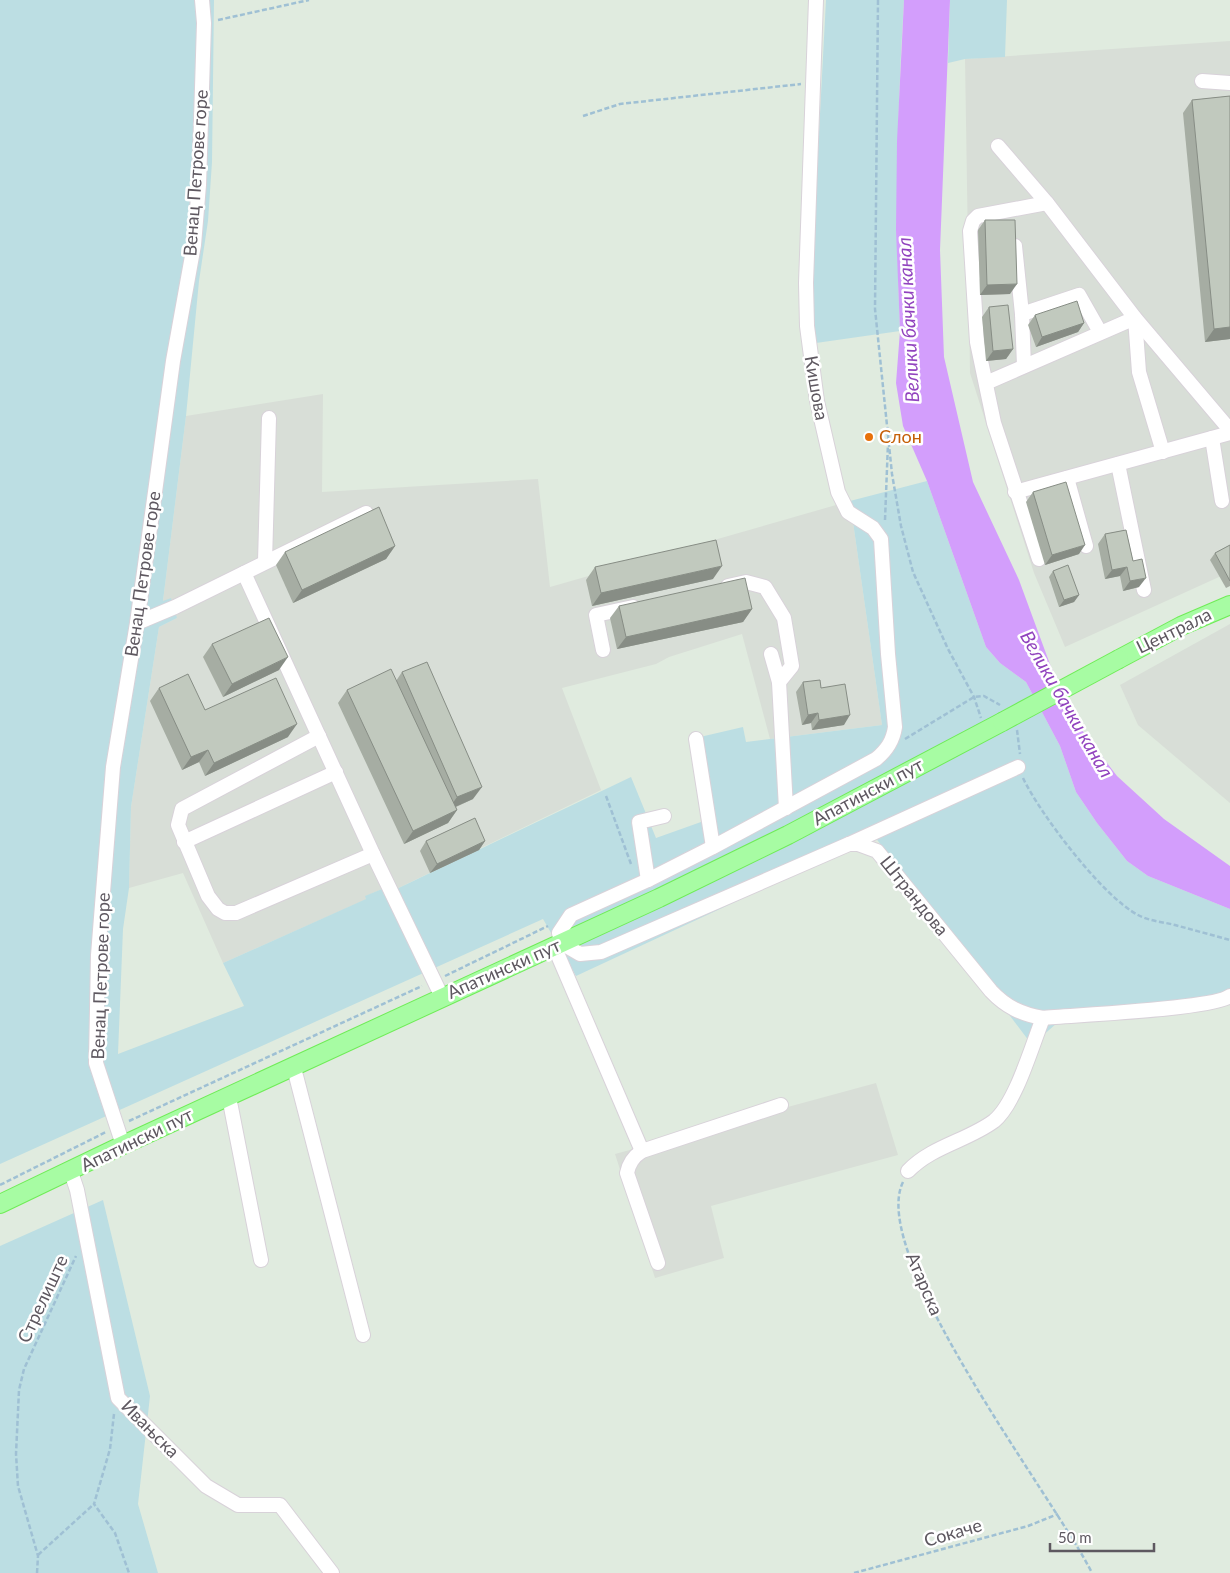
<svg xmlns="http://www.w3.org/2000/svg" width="1230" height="1573" font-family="Lato,sans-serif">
  <rect width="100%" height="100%" fill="#e0ebdf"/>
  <g fill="#d8ded7">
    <path d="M1230 41V572L1065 647 1034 573 970 373 965 59Z"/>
    <path d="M323 394 322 492 538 479 550 587 850 501 882 725 770 739 742 634 669 657 656 664 562 688 601 790 384 895 382 889 366 896 367 899 223 963 183 873 129 888 131 807 159 627 177 618 163 601 186 416Z"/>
    <path d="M1230 624V803L1138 725 1120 685Z"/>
    <path d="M876 1083 898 1155 711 1206 724 1258 655 1278 615 1154Z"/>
  </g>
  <g fill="#bcdee3">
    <path d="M0 0H214L212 162 208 221 199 281 186 416 163 601 171 598 177 618 159 627 131 807 129 888 123 929 118 1054 244 1006 223 963 366 899 365 896 382 889 384 895 631 777 656 838 715 817 700 737 743 727 746 742 882 725 850 501 927 481 986 647 1000 663 1026 682 1060 746 1076 792 1097 823 1127 861 1148 876 1230 909V1005L1181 1002 1057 1023 1032 1045 875 837 576 976 543 919 0 1164Z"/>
    <path d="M826 0H904C897 111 895 220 900 331L816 343 811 285Z"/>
    <path d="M950 0H1007L1005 57 965 59 948 63Z"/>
    <path d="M103 1200 150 1396 138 1504 158 1573H0V1246Z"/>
  </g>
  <path fill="#d39efc" d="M904 0H950L940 250 944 357 973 482 1019 580 1051 667 1081 729 1117 776 1164 819 1230 866V909L1148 876 1127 861 1097 823 1076 792 1060 746 1026 682 1000 663 986 647 927 481 903 426 896 383 900 331 896 230 897 141Z"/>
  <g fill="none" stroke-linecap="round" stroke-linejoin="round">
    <defs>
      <g id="minor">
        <path d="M816 0 806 283 807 326 817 401 838 492 848 512 873 528 881 539 888 654 895 727C893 741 887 750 876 759L713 847 648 880 571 915 559 933 561 943 580 954 601 952 849 844H858L877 851 991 991C1006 1007 1021 1014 1043 1018 1073 1015 1214 1009 1230 996"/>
        <path d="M1202 81 1230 83"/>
        <path d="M998 146 1047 203 1135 318 1230 430"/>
        <path d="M1015 246 1022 314 1024 366"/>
        <path d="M1022 314 1079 295 1100 332"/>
        <path d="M986 383 1135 318 1139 372 1163 452"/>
        <path d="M1212 438 1222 501"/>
        <path d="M1118 464 1144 590"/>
        <path d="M1067 478 1086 546"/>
        <path d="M1015 492 1230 433"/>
        <path d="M1039 559 994 423 977 342 970 231 973 221 978 216 1047 203"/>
        <path d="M265 562 269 418"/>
        <path d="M244 573 373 854 442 997"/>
        <path d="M728 586 746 582 765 587 784 618 792 666 779 682"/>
        <path d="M137 623 175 607 366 513"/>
        <path d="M603 650 596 615 633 607"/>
        <path d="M771 654 779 682 786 808"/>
        <path d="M319 736 182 809 178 825 208 896 218 909 225 913H236L373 854"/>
        <path d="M696 739 713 847"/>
        <path d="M184 842 336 772"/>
        <path d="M849 844 1018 767"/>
        <path d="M648 880 639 822 664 816"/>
        <path d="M554 946 642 1151"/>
        <path d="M294 1068 363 1335"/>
        <path d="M229 1097 261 1260"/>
        <path d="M123 1145 96 1063 98 955 113 767 137 623 173 361 194 245 199 185 204 23 202 0"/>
        <path d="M908 1171C932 1146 967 1141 994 1121 1016 1103 1032 1045 1043 1018"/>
        <path d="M71 1172 77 1190 118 1398 206 1486 238 1505H280L332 1573"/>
        <path d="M658 1263 627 1173C629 1163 633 1157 642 1151L781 1105"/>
      </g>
      <g id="major">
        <path d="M1119 659 1181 626 1230 605"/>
        <path d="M0 1204 123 1145 659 898 788 835 1002 722"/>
      </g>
    </defs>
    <use href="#minor" stroke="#d8d2d9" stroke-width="16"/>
    <use href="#major" stroke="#6fec57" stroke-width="20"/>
    <g stroke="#9fc0d4" stroke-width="2.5" stroke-dasharray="5 2.5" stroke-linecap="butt">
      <path d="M878 0 875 309 892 474 901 526 913 572 948 649 974 697 981 718"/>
      <path d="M218 20 309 0"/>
      <path d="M583 116 620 104 801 84"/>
      <path d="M885 520 888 443"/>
      <path d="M1017 730 1020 754"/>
      <path d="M905 739 974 697 984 696 1000 705"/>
      <path d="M1023 778C1040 814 1103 897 1138 915 1149 921 1163 922 1175 925 1193 930 1212 935 1230 940"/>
      <path d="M606 796 631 864"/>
      <path d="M445 976 548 926"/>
      <path d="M129 1121 422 986"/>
      <path d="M903 1182C867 1255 1055 1499 1092 1573"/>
      <path d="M0 1185 106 1132"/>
      <path d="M114 1414 110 1449 94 1504 115 1533 129 1573"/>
      <path d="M38 1555 94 1504"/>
      <path d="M37 1573 38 1556 18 1486 16 1454 19 1390 24 1369 76 1256"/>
      <path d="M854 1573 1028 1526 1058 1514"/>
    </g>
    <use href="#minor" stroke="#fff" stroke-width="14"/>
    <use href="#major" stroke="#a7fca3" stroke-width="18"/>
    <defs>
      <path id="major-bridge" d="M1002 722 1119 659"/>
    </defs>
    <use href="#major-bridge" stroke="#6fec57" stroke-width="20" stroke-linecap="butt"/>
    <use href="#major-bridge" stroke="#a7fca3" stroke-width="18"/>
  </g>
  <g fill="#a6ada3">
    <path d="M1230 96V339L1205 342 1183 113 1192 100Z"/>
    <path d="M985 220 1010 294 980 295 978 230Z"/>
    <path d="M989 307 1013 349 1006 359 986 361 982 317Z"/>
    <path d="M1035 315 1084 323 1078 332 1036 347 1028 325Z"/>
    <path d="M1033 492 1079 554 1045 565 1026 502Z"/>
    <path d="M1126 530 1139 587 1123 591 1120 576 1105 579 1098 544 1105 534Z"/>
    <path d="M1230 545V586L1226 588 1210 560 1215 553Z"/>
    <path d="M395 546 386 559 293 603 276 565 285 552Z"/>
    <path d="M595 567 713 579 592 606 586 580Z"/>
    <path d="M1053 571 1079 595 1074 602 1059 607 1049 577Z"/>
    <path d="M619 606 752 609 743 622 617 649 610 618Z"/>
    <path d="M212 644 279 670 223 697 203 657Z"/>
    <path d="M402 672 473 799 456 807 457 810 448 823 404 844 338 703 347 690 396 681Z"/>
    <path d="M803 682 821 688 844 725 812 730 811 723 802 725 796 692Z"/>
    <path d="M159 688 205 710 288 737 205 776 199 762 182 770 150 701Z"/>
    <path d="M426 841H485L479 850 430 873 420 851Z"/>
  </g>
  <g fill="#878d85">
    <path d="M1017 284 1010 294 980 295 987 285Z"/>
    <path d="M1084 323 1078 332 1036 347 1042 337Z"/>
    <path d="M1230 327V339L1205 342 1214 329Z"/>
    <path d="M1013 349 1006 359 986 361 993 351Z"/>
    <path d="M1085 545 1079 554 1045 565 1052 555Z"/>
    <path d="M395 546 386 559 293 603 302 590Z"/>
    <path d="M722 566 713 579 592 606 601 593Z"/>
    <path d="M1127 567 1120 576 1105 579 1112 570Z"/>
    <path d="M1146 578 1139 587 1123 591 1130 581Z"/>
    <path d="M1079 595 1074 602 1059 607 1064 600Z"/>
    <path d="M752 609 743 622 617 649 626 637Z"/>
    <path d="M288 657 279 670 223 697 232 684Z"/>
    <path d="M818 713 811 723 802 725 808 715Z"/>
    <path d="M850 715 844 725 812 730 819 720Z"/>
    <path d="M297 724 288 737 205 776 214 763Z"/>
    <path d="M208 750 199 762 182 770 191 757Z"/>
    <path d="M482 787 473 799 448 810 457 797Z"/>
    <path d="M457 810 448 823 404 844 413 831Z"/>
    <path d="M485 841 479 850 430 873 437 864Z"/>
  </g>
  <g fill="#c1c9be" stroke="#878d85">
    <path d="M1230 96V327L1214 329 1192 100Z"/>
    <path d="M985 220H1015L1017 284 987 285Z"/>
    <path d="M1077 301 1084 323 1042 337 1035 315Z"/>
    <path d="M1008 305 1013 349 993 351 989 307Z"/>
    <path d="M1066 482 1085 545 1052 555 1033 492Z"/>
    <path d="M379 507 395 546 302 590 285 552Z"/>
    <path d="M1126 530 1133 561 1142 559 1146 578 1130 581 1127 567 1112 570 1105 534Z"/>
    <path d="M716 540 722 566 601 593 595 567Z"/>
    <path d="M1230 545V581L1215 553Z"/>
    <path d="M1068 565 1079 595 1064 600 1053 571Z"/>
    <path d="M745 578 752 609 626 637 619 606Z"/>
    <path d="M269 618 288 657 232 684 212 644Z"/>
    <path d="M427 662 482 787 457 797 402 672Z"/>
    <path d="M391 669 457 810 413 831 347 690Z"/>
    <path d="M188 674 205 710 276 678 297 724 214 763 208 750 191 757 159 688Z"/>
    <path d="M820 680 821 688 845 684 850 715 819 720 818 713 808 715 803 682Z"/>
    <path d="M475 818 485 841 437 864 426 841Z"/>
  </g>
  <circle fill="#e8710a" stroke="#fff" stroke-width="2" cx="869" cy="437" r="5"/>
  <g text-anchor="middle" stroke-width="5" stroke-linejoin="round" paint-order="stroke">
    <g font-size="18" fill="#5e5860" stroke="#fff">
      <text transform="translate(196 173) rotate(-86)" y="6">Венац Петрове горе</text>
      <text transform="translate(816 388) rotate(80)" y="6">Кишова</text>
      <text transform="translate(143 574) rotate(-82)" y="6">Венац Петрове горе</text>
      <text transform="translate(1174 631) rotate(-26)" y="6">Централа</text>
      <text transform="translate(868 792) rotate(-28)" y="6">Апатински пут</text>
      <text transform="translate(914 896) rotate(51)" y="6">Штрандова</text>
      <text transform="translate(504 969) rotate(-24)" y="6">Апатински пут</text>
      <text transform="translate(101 976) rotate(-88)" y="6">Венац Петрове горе</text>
      <text transform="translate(137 1140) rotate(-26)" y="6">Апатински пут</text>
      <text transform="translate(924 1284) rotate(67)" y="6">Атарска</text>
      <text transform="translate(43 1299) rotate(-65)" y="6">Стрелиште</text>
      <text transform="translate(150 1429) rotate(45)" y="6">Ивањска</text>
      <text transform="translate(953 1533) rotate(-16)" y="6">Сокаче</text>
    </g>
    <g font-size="18" fill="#c56008" stroke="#fff" text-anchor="start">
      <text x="879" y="443">Слон</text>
    </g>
    <g font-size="19" font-style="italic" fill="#9143be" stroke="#fff">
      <text transform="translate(908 320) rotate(-93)" y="7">Велики бачки канал</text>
      <text transform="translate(1067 704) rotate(60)" y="7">Велики бачки канал</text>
    </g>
  </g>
  <path d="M1050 1543v8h104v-8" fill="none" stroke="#5e5860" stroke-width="2.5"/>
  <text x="1058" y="1543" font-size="15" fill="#5e5860" stroke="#ffffff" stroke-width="4" paint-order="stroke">50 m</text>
</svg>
